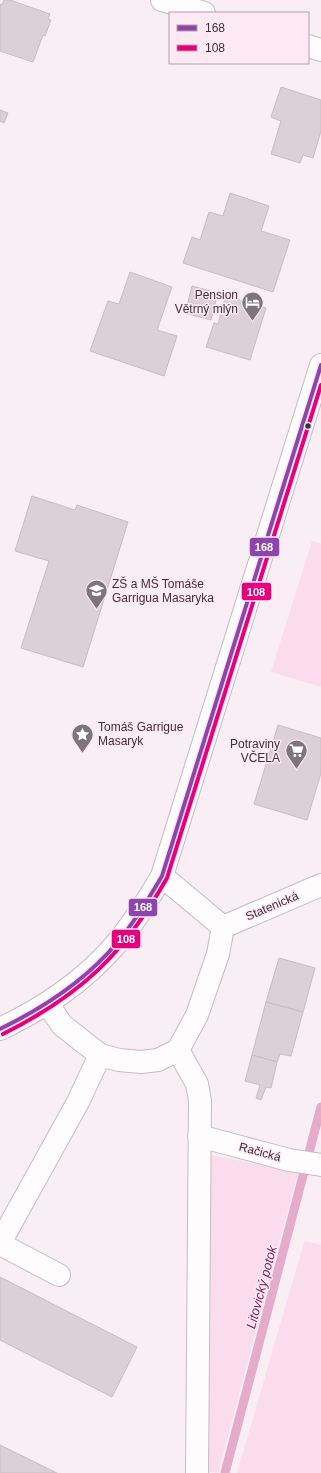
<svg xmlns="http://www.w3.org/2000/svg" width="321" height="1473" font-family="Helvetica,sans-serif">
  <rect width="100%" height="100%" fill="#f8eef3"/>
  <g fill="#fbdcec">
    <path d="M312 541 321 544V687L271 672Z"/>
    <path d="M211 1155 298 1172 218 1473 207 1471Z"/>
    <path d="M305 1241 321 1245V1473H237C260 1396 281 1318 305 1241Z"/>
  </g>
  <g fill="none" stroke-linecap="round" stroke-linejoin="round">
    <path stroke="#e5abca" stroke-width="9" d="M225 1473 321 1107"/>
  </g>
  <g fill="#dad0d5" stroke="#c6bcc2">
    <path d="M4 0H10L50 14 48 19 51 20 45 36 43 35 33 62 0 51V4L2 5Z"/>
    <path d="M281 87 321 100V131L313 158 303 155 300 163 271 154 281 121 271 117Z"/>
    <path d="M0 110 8 113 4 123 0 121Z"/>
    <path d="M230 193 269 206 261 231 290 240 273 292 183 263 192 237 200 240 209 212 223 216Z"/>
    <path d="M130 272 172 287 157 330 177 336 164 376 90 351 108 301 119 304Z"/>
    <path d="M192 286 218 293 211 320 185 313Z"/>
    <path d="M226 296 266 308 250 360 206 347 214 323 218 324Z"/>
    <path d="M32 496 75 510 77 505 128 522 83 667 21 648 49 561 15 551Z"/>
    <path d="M278 725 321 738V773L307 820 254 804Z"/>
    <path d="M279 958 315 968 303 1012 266 1002Z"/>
    <path d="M266 1002 303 1012 291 1056 280 1054 277 1062 252 1055Z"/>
    <path d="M252 1055 277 1062 271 1088 266 1087 261 1100 256 1098 260 1085 245 1081Z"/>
    <path d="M0 1277 137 1347 112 1397 0 1340Z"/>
    <path d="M0 1445 57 1473H0Z"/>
  </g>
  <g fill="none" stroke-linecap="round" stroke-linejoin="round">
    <defs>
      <g id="minor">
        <path d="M162 0 204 13"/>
        <path d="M308 46 321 50"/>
        <path d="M162 876 223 927"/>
        <path d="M223 927 321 885"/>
        <path d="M47 1003 62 1025 100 1055 119 1060 141 1062 158 1060 178 1050 197 1015 218 954 223 927"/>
        <path d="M0 1029C40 1010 77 986 107 954 129 931 146 903 162 876L321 365"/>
        <path d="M178 1050 197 1084 200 1101 197 1473"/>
        <path d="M199 1136 289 1160 321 1165"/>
        <path d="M0 1243 78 1102 100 1055"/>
        <path d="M0 1244 59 1275"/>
      </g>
    </defs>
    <use href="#minor" stroke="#c6bbc1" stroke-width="24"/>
    <use href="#minor" stroke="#fefcfd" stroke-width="22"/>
    <defs>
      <path id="bus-1" d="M0 1029C43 1008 84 982 116 944 134 923 148 900 162 876L321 365"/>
      <path id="bus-2" d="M3 1034C81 995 124 954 167 878L321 385"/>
    </defs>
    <use href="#bus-1" stroke="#fde9f3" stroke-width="7"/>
    <use href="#bus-2" stroke="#fde9f3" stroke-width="7"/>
    <use href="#bus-1" stroke="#8e44ad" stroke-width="4"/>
    <use href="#bus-2" stroke="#e5007d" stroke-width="4"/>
  </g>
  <defs>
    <symbol id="hotel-pin" viewBox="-11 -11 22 30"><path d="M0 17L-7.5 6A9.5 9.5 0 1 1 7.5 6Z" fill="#7f7479" stroke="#fde9f3"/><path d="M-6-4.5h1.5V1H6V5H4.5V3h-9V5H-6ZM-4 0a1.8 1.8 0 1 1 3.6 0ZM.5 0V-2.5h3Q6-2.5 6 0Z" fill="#fff"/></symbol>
    <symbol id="school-pin" viewBox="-11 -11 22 30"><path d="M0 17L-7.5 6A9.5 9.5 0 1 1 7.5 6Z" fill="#7f7479" stroke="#fde9f3"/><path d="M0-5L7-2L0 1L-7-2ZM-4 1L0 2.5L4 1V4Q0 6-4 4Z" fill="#fff"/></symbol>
    <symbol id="sight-pin" viewBox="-11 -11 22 30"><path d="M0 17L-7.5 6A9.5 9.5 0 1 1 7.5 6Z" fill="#7f7479" stroke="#fde9f3"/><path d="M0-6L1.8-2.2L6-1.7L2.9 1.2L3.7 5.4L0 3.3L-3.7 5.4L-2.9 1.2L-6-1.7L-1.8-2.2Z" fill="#fff"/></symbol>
    <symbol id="supermarket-pin" viewBox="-11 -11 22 30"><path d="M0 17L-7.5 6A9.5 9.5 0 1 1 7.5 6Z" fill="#7f7479" stroke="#fde9f3"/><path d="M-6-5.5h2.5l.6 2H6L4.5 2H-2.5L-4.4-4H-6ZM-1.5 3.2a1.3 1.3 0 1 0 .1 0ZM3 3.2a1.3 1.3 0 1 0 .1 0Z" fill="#fff"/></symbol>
  </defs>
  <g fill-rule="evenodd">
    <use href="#hotel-pin" x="240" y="290" width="25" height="34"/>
    <use href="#school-pin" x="84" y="578" width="25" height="34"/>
    <use href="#sight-pin" x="70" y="722" width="25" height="34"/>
    <use href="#supermarket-pin" x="284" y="738" width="25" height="34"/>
  </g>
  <circle fill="#3e3238" stroke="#fde9f3" stroke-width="1.5" cx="308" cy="426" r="3.5"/>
  <g text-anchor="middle" stroke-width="3" stroke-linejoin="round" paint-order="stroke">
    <g font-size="12" fill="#3e3238" stroke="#fde9f3" text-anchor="end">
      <text x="238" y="299">Pension<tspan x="238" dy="14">Větrný mlýn</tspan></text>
      <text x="112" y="588" text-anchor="start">ZŠ a MŠ Tomáše<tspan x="112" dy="14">Garrigua Masaryka</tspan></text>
      <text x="98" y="731" text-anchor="start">Tomáš Garrigue<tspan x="98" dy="14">Masaryk</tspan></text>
      <text x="280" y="748">Potraviny<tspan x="280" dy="14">VČELA</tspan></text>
    </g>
    <g font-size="12" fill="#3e3238" stroke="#fde9f3">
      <text transform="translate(272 906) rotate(-23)" y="4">Statenická</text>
      <text transform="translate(260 1152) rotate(15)" y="4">Račická</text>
    </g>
    <g font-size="13" font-style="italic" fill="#7b215a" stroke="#fde9f3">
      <text transform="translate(261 1287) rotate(-75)" y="5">Litovický potok</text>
    </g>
  </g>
  <g stroke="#fde9f3" stroke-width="1.5">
    <rect x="249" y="537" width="31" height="20" rx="4" fill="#8e44ad"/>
    <rect x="241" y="582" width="31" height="19" rx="4" fill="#e5007d"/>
    <rect x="128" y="898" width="30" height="19" rx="4" fill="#8e44ad"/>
    <rect x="111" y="929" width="30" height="20" rx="4" fill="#e5007d"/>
  </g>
  <g font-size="11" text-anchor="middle" font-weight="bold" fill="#fff">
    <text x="264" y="551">168</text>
    <text x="256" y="596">108</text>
    <text x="143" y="911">168</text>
    <text x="126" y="943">108</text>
  </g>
  <rect x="169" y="12" width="140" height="52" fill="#fde9f3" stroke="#b1a0a8"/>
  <rect x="177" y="25" width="20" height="6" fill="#8e44ad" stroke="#b1a0a8"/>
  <text x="205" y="32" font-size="12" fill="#3e3238">168</text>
  <rect x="177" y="45" width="20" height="6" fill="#e5007d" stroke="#b1a0a8"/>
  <text x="205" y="52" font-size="12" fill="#3e3238">108</text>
</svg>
